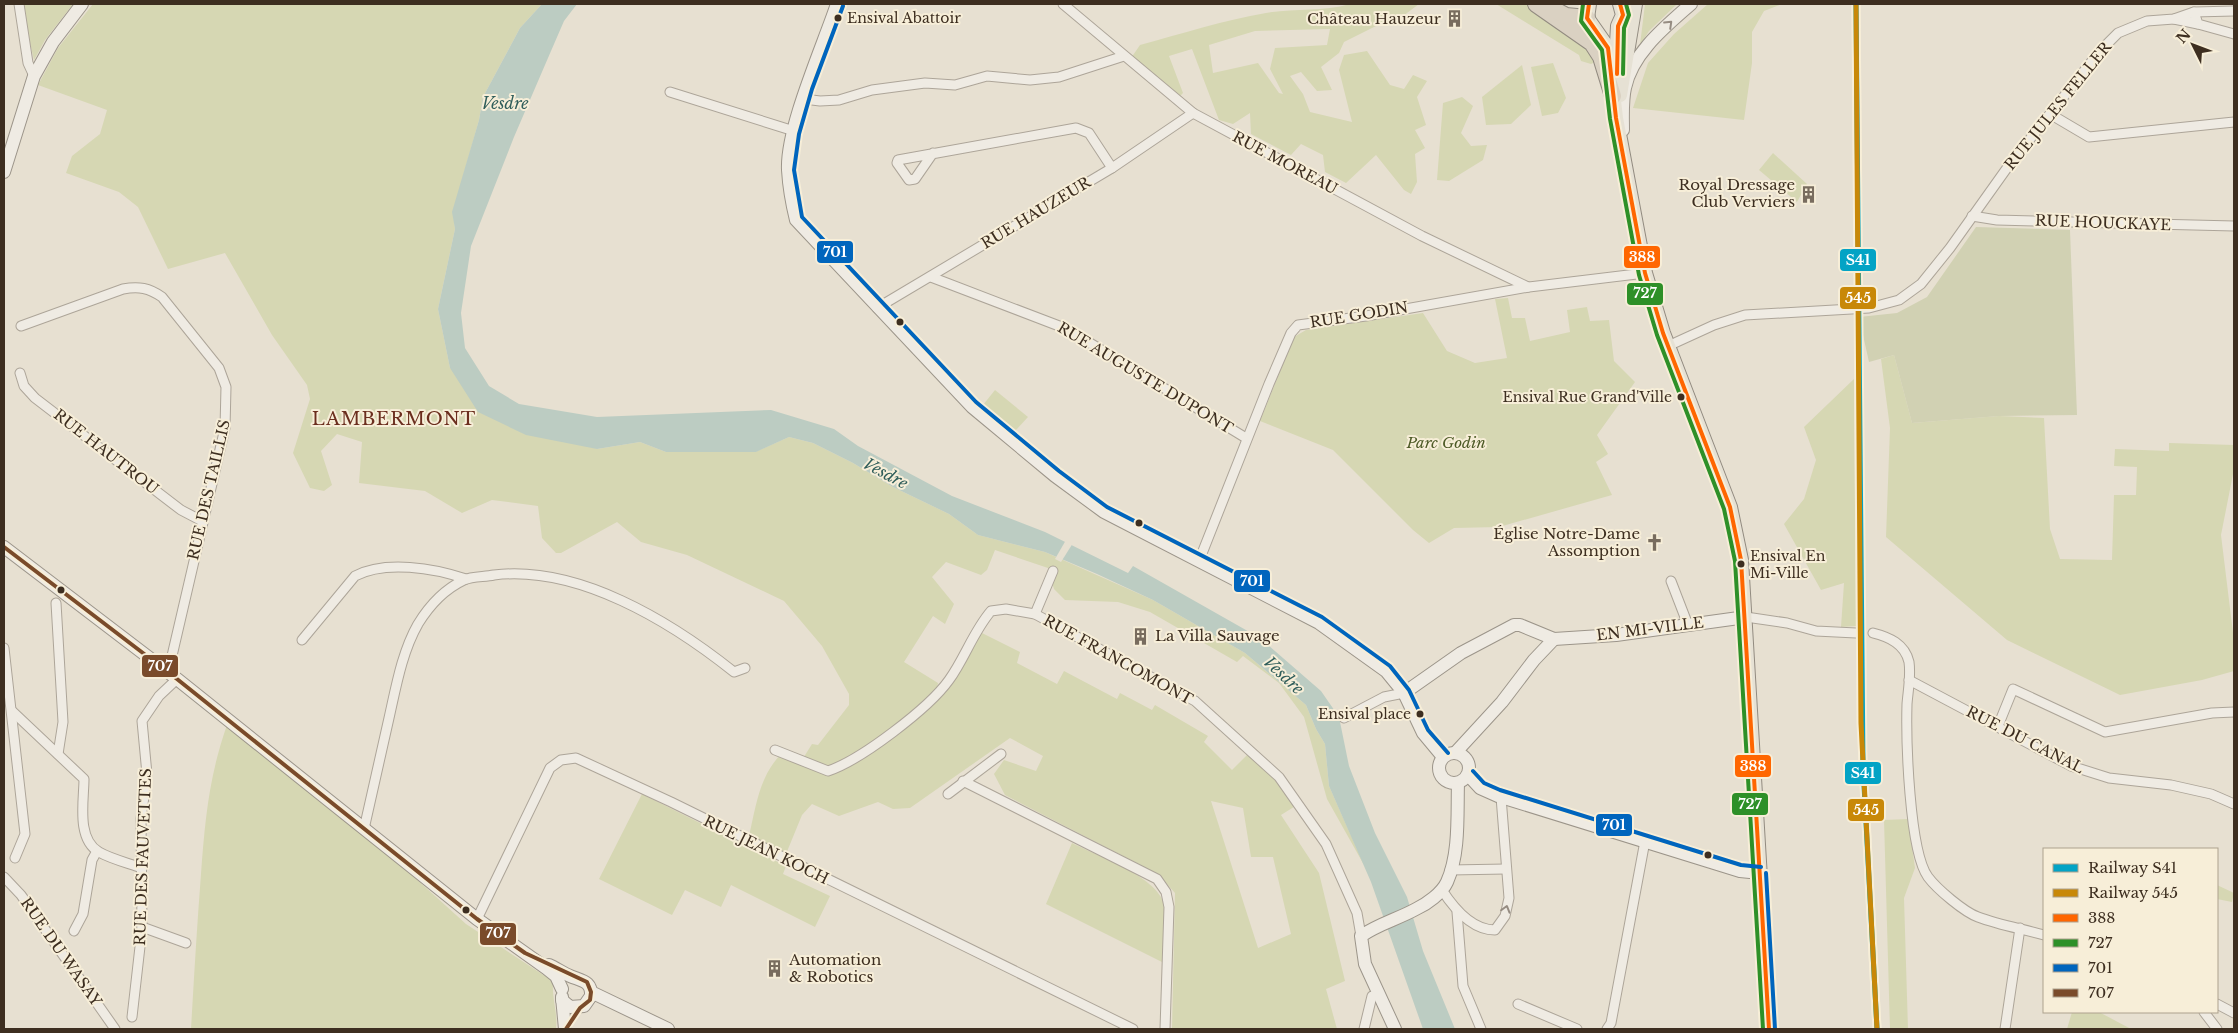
<svg xmlns="http://www.w3.org/2000/svg" width="2238" height="1033" font-family="'Libre Baskerville',serif">
  <rect width="100%" height="100%" fill="#e7e0d1"/>
  <g fill="#d6d7b3" fill-rule="evenodd">
    <path d="M21 4H73L45 40 34 60Z"/>
    <path d="M93 4H542L520 28 483 97 479 120 453 212 455 229 438 309 450 368 597 449 640 442 666 452H755L789 437 813 443 853 463 893 487 949 514 978 535 1045 552 1153 600 1245 653 1306 705 1316 729 1325 744 1329 786 1364 865 1327 799 1304 717 1279 683 1243 656 1237 662 1150 612 1118 602 1065 600 1054 589 1048 568 995 550 987 570 981 575 946 562 932 577 954 604 945 624 933 616 904 662 938 683 936 694 867 748 828 769 802 760 812 744 818 745 849 705V694L822 646 784 601 687 555 641 542 617 522 561 553H556L542 538 538 506 492 500 462 513 425 491 359 483 362 442 337 434 321 451 332 485 324 491 310 488 293 453 310 399 307 385 272 335 225 253 168 269 138 207 119 192 66 173 72 156 100 134 107 110 38 85 58 48Z"/>
    <path d="M1350 4H1419L1403 16 1394 17 1344 42 1339 53 1321 67 1332 90 1317 91 1301 72 1290 76 1303 94 1310 112 1352 122 1339 70 1344 55 1367 51 1390 85 1404 89 1413 75 1427 81 1417 97 1426 125 1415 130 1425 148 1415 154 1417 182 1411 194 1404 190 1376 155 1346 183 1325 172 1323 155 1301 144 1291 155 1251 134 1250 113 1233 124 1219 120 1192 49 1169 56 1183 93 1176 100 1129 61 1140 45C1181 34 1224 20 1266 13 1294 8 1322 12 1350 4ZM1330 29 1327 45 1275 48 1270 69 1283 94 1279 93 1258 63 1213 73 1209 45 1255 31Z"/>
    <path d="M1496 4H1529L1592 51 1595 62 1591 64 1581 61 1579 55Z"/>
    <path d="M1645 4H1677L1649 31 1640 45Z"/>
    <path d="M1708 4H1782L1764 11 1752 32V63L1744 120 1633 108 1648 63 1674 34Z"/>
    <path d="M1553 63 1566 98 1558 113 1542 116 1531 67Z"/>
    <path d="M1522 65 1531 105 1511 124 1486 125 1482 97Z"/>
    <path d="M1462 97 1473 106 1461 133 1471 146 1487 145 1483 160 1449 181 1437 180 1443 103Z"/>
    <path d="M1773 153 1807 184 1797 202 1759 170Z"/>
    <path d="M1508 298 1512 318H1525L1530 341 1570 332 1567 310 1587 307 1590 321 1609 320 1614 361 1635 382 1597 435 1608 454 1596 462 1612 495 1499 527 1454 528 1429 543 1413 530 1333 450 1260 421 1294 337 1306 330 1423 313 1447 351 1475 363 1507 358 1495 299Z"/>
    <path d="M1894 355 1912 423 1999 416 2044 418 2050 529 2060 559 2112 560 2114 495H2136L2137 467 2114 466 2115 449 2169 451V443L2234 445V469L2221 535 2234 641V671L2202 680 2120 695 2007 640 1886 537 1890 428 1881 359Z"/>
    <path d="M1854 379 1856 626 1841 627 1844 583 1821 590 1784 524 1804 499 1816 460 1804 427Z"/>
    <path d="M995 390 1028 417 1015 431 983 405Z"/>
    <path d="M980 632 1020 652 1017 663 1057 684 1064 671 1117 699 1120 693 1152 710 1155 705 1208 736 1204 742 1232 770 1250 752 1297 805 1281 815 1319 873 1345 981 1326 989 1337 1029H1172L1175 893 1158 874 1005 795 994 774 1004 760 1036 771 1043 756 1010 738 910 808 893 809 878 802 839 816 812 804 802 815 786 854 749 836C756 806 759 777 781 754L823 774 840 771 873 749 950 687ZM1211 801 1243 808 1251 857H1273L1291 934 1258 948Z"/>
    <path d="M227 725 414 877 466 924 548 978 553 983C552 1000 558 1013 556 1029H191C194 977 197 926 201 874 205 820 209 776 227 725Z"/>
    <path d="M642 794 786 866 783 874 830 896 815 927 731 885 721 907 685 890 672 915 599 879Z"/>
    <path d="M1908 819 1915 868 1904 898 1908 1029H1890L1884 820Z"/>
    <path d="M1072 843C1097 856 1161 877 1165 908 1167 924 1163 945 1162 962L1046 904Z"/>
    <path d="M2217 885 2234 893 2232 902 2217 899Z"/>
    <path d="M2072 1012H2099L2131 1029H2067Z"/>
  </g>
  <path fill="#d1d1b3" d="M1976 227 2070 230 2077 415 1999 416 1912 423 1894 355 1869 362 1859 317 1897 313 1927 297Z"/>
  <path fill="#bcccc2" d="M542 4H577L564 21 551 51 514 137 471 246 461 313 465 348 489 386 519 404 597 417 771 410 834 429 858 446 952 496 1045 532 1128 573 1133 566 1260 638 1321 691 1339 717 1349 766 1375 833 1407 897 1423 951 1455 1029H1423L1371 882 1329 786 1325 744 1316 729 1306 705 1245 653 1153 600 1097 574 1045 552 978 535 949 514 893 487 853 463 813 443 789 437 756 452H666L640 442 597 449 526 435 478 412 450 368 438 309 455 229 452 212 479 120 483 97 520 28Z"/>
  <path fill="#e7e0d1" d="M1066 540 1073 543 1061 562 1055 559Z"/>
  <g fill="none" stroke-linecap="round" stroke-linejoin="round">
    <path stroke="#c5bcae" stroke-width="9" stroke-dasharray="9 4.5" stroke-linecap="butt" d="M1856 633H1873"/>
    <defs>
      <g id="street">
        <path d="M19 4 28 63 34 76"/>
        <path d="M1063 4 1193 113 1422 236 1528 287"/>
        <path d="M2194 12 2198 24 2234 34"/>
        <path d="M2174 19 2198 24"/>
        <path d="M670 92 794 131"/>
        <path d="M804 99 820 101 839 100 872 90 925 83 955 85 987 76 1030 80 1059 77 1124 56"/>
        <path d="M2050 114 2089 137 2234 122"/>
        <path d="M933 153 915 179 909 180 897 163 898 160 1076 128 1089 133 1112 168"/>
        <path d="M1972 216 1997 220 2234 226"/>
        <path d="M931 277 1067 329 1246 438"/>
        <path d="M877 308 1112 168 1193 113"/>
        <path d="M21 326 123 289C139 286 149 288 162 297L219 368 226 387 225 428 168 673"/>
        <path d="M1668 346 1714 325 1745 315 1869 308 1899 300 1921 284 1950 248 2007 168 2100 51 2118 33 2147 21 2174 19 2194 12 2234 11"/>
        <path d="M20 373 24 386 35 398 181 510 202 521"/>
        <path d="M1199 561 1269 384 1291 333 1298 325 1366 316 1529 287 1645 273"/>
        <path d="M1671 581 1688 625"/>
        <path d="M56 603 63 722 58 754"/>
        <path d="M1035 614 1053 571"/>
        <path d="M1746 617 1787 623 1816 631 1856 633"/>
        <path d="M1873 633C1889 637 1905 644 1909 662 1911 676 1908 691 1907 704 1906 739 1909 851 1928 877 1937 889 1964 912 1978 917 1999 925 2023 929 2044 935"/>
        <path d="M302 640 355 576C385 560 434 568 466 579"/>
        <path d="M4 648 25 834 15 858"/>
        <path d="M1909 680 2071 766 2109 778 2171 785 2211 794 2234 804"/>
        <path d="M12 711 84 779C84 800 76 839 99 852 111 859 128 863 142 868"/>
        <path d="M1344 718 1384 697 1404 693"/>
        <path d="M1998 726 2013 689 2105 732 2212 713 2234 712"/>
        <path d="M775 750 828 771C861 760 929 708 949 680 965 658 973 632 991 611L1006 609 1035 614 1195 701 1279 777 1326 844 1357 913 1361 936"/>
        <path d="M963 781 1157 879 1166 892 1169 907 1165 1029"/>
        <path d="M948 794 1001 754"/>
        <path d="M364 829C372 792 381 755 389 718 396 687 402 652 418 624 429 606 445 589 464 580 472 576 484 577 494 575 578 565 670 621 734 672L745 668"/>
        <path d="M1450 870 1506 869"/>
        <path d="M4 877 21 895 115 1029"/>
        <path d="M1442 890C1453 907 1472 930 1495 930L1505 916 1509 898 1501 797"/>
        <path d="M1457 912 1463 986 1481 1029"/>
        <path d="M477 919 550 768 561 760 576 758 671 802 1133 1029"/>
        <path d="M142 927 186 943"/>
        <path d="M74 931 83 914 92 860 97 851"/>
        <path d="M1518 1004 1577 1029"/>
        <path d="M2217 1004 2234 1013"/>
        <path d="M2204 1012 2217 1029"/>
        <path d="M132 1017 142 929 141 819 147 774 142 721 159 696 177 679"/>
        <path d="M1364 1029 1372 996"/>
        <path d="M1607 1029 1611 1023 1645 841"/>
        <path d="M2005 1029 2020 928"/>
      </g>
      <g id="secondary">
        <path d="M837 4C823 46 786 128 788 170 789 187 792 204 796 220L972 407 1055 476 1104 512 1319 623 1386 671 1404 693 1423 733 1443 757"/>
        <path d="M1623 130C1623 116 1622 101 1625 88 1632 53 1666 26 1691 4"/>
        <path d="M4 172 34 76 53 42 82 4"/>
        <path d="M4 547 177 679 477 919 546 968 556 976 562 989"/>
        <path d="M1404 693 1461 653 1514 625H1520L1554 639 1616 635 1746 617"/>
        <path d="M1456 752 1502 702 1534 660 1554 639"/>
        <circle cx="1454" cy="768" r="15"/>
        <path d="M1468 775 1480 788 1498 796 1740 871 1760 873"/>
        <path d="M549 965C556 968 563 973 570 976 582 981 592 981 591 996L584 1006 570 1007 562 1000"/>
        <path d="M591 992 668 1029"/>
        <path d="M562 997 565 1029"/>
        <path d="M1395 1029 1365 964 1361 936C1378 924 1398 919 1416 909 1427 904 1442 893 1447 882 1460 853 1457 814 1458 783"/>
      </g>
      <g id="primary">
        <path d="M1589 4 1587 18 1608 48 1616 118 1645 273 1663 333 1730 507 1741 560 1769 1029"/>
        <path d="M1616 61 1618 26 1623 15 1620 4"/>
        <path d="M1620 95 1635 4"/>
      </g>
      <g id="highway">
        <path d="M1536 4 1592 43 1601 57 1613 96"/>
        <path d="M1553 9 1566 16 1587 18"/>
      </g>
    </defs>
    <use href="#street" stroke="#ada599" stroke-width="11"/>
    <use href="#secondary" stroke="#9c958a" stroke-width="14"/>
    <use href="#primary" stroke="#928b80" stroke-width="16"/>
    <use href="#highway" stroke="#928b80" stroke-width="18"/>
    <use href="#street" stroke="#efebe3" stroke-width="9"/>
    <use href="#secondary" stroke="#efebe3" stroke-width="12"/>
    <use href="#primary" stroke="#e6e1d4" stroke-width="14"/>
    <use href="#highway" stroke="#dad1c2" stroke-width="16"/>
    <defs>
      <g id="bus-1">
        <path d="M1589 4 1587 18 1608 48 1616 118 1645 273 1663 333 1730 507 1741 560 1769 1029"/>
        <path d="M1617 74 1618 26 1623 15 1620 4"/>
      </g>
      <g id="bus-2">
        <path d="M1583 4 1581 21 1602 50 1610 119 1639 275 1657 335 1724 509 1735 561 1763 1029"/>
        <path d="M1623 74 1624 28 1629 15 1626 4"/>
      </g>
      <g id="bus-3">
        <path d="M843 6 812 89 799 134 794 170 802 217 976 402 1059 471 1107 507 1322 617 1390 666 1409 690 1428 730 1448 753"/>
        <path d="M1473 771 1484 783 1500 790 1741 865 1761 867"/>
        <path d="M1766 873 1775 1029"/>
      </g>
      <path id="bus-4" d="M4 547 177 679 477 919 525 953 587 982 591 992 590 1000 580 1008 566 1029"/>
    </defs>
    <use href="#bus-1" stroke="#f7eed8" stroke-width="8"/>
    <use href="#bus-2" stroke="#f7eed8" stroke-width="8"/>
    <use href="#bus-3" stroke="#f7eed8" stroke-width="8"/>
    <use href="#bus-4" stroke="#f7eed8" stroke-width="8"/>
    <use href="#bus-1" stroke="#f60" stroke-width="4"/>
    <use href="#bus-2" stroke="#2e9028" stroke-width="4"/>
    <use href="#bus-3" stroke="#0065bd" stroke-width="4"/>
    <use href="#bus-4" stroke="#7a4b2a" stroke-width="4"/>
    <defs>
      <path id="rail-1" d="M1856 4 1863 766 1877 1029"/>
      <path id="rail-2" d="M1856 4 1861 723 1877 1029"/>
    </defs>
    <use href="#rail-1" stroke="#f7eed8" stroke-width="9"/>
    <use href="#rail-2" stroke="#f7eed8" stroke-width="9"/>
    <use href="#rail-1" stroke="#03a3c5" stroke-width="5"/>
    <use href="#rail-2" stroke="#c88808" stroke-width="5"/>
  </g>
  <defs><path id="oneway-chevron" d="M-2-3.5L2.5 0L-2 3.5" fill="none" stroke-width="1.6" stroke-linecap="round" stroke-linejoin="round" transform="scale(1.25)"/></defs>
  <g stroke="#968c82">
    <use href="#oneway-chevron" transform="translate(1669 24) rotate(-44)"/>
    <use href="#oneway-chevron" transform="translate(1506 909) rotate(-74)"/>
  </g>
  <defs>
    <symbol id="building-bare" viewBox="-9 -9 18 18"><path d="M-4-6H4V6H1V3H-1V6H-4ZM-2.5-4.3h1.7v1.8h-1.7ZM.8-4.3h1.7v1.8H.8ZM-2.5-1h1.7V.8h-1.7ZM.8-1h1.7V.8H.8Z" fill="#786c5e" stroke="#f7eed8" stroke-width="2.5" paint-order="stroke"/></symbol>
    <symbol id="church-bare" viewBox="-9 -9 18 18"><path d="M-1.2-6h2.4v3.5h3.3v2.4h-3.3V6h-2.4V-.1h-3.3v-2.4h3.3Z" fill="#786c5e" stroke="#f7eed8" stroke-width="2.5" paint-order="stroke"/></symbol>
  </defs>
  <g fill-rule="evenodd">
    <use href="#building-bare" x="1442" y="6" width="25" height="25"/>
    <use href="#building-bare" x="1796" y="182" width="25" height="25"/>
    <use href="#church-bare" x="1642" y="530" width="25" height="25"/>
    <use href="#building-bare" x="1128" y="624" width="25" height="25"/>
    <use href="#building-bare" x="762" y="956" width="25" height="25"/>
  </g>
  <g fill="#3d2e20" stroke="#f7eed8" stroke-width="2">
    <circle cx="838" cy="18" r="4.5"/>
    <circle cx="900" cy="322" r="4.5"/>
    <circle cx="1681" cy="397" r="4.5"/>
    <circle cx="1139" cy="523" r="4.5"/>
    <circle cx="1741" cy="564" r="4.5"/>
    <circle cx="61" cy="590" r="4.5"/>
    <circle cx="1420" cy="714" r="4.5"/>
    <circle cx="1708" cy="855" r="4.5"/>
    <circle cx="466" cy="910" r="4.5"/>
  </g>
  <g text-anchor="middle" stroke-width="4" stroke-linejoin="round" paint-order="stroke">
    <g font-size="14" fill="#3d2e20" stroke="#f7eed8" text-anchor="start">
      <text x="847" y="23">Ensival Abattoir</text>
      <text x="1672" y="402" text-anchor="end">Ensival Rue Grand'Ville</text>
      <text x="1750" y="561">Ensival En<tspan x="1750" dy="17">Mi-Ville</tspan></text>
      <text x="1411" y="719" text-anchor="end">Ensival place</text>
    </g>
    <g font-size="15" fill="#3d2e20" stroke="#f7eed8" text-anchor="end">
      <text x="1441" y="24">Château Hauzeur</text>
      <text x="1795" y="190">Royal Dressage<tspan x="1795" dy="17">Club Verviers</tspan></text>
      <text x="1640" y="539">Église Notre-Dame<tspan x="1640" dy="17">Assomption</tspan></text>
      <text x="1155" y="641" text-anchor="start">La Villa Sauvage</text>
      <text x="789" y="965" text-anchor="start">Automation<tspan x="789" dy="17">&amp; Robotics</tspan></text>
    </g>
    <g font-size="15" fill="#3d2e20" stroke="#f7eed8">
      <text transform="translate(2058 106) rotate(-51)" y="5">RUE JULES FELLER</text>
      <text transform="translate(1285 163) rotate(28)" y="5">RUE MOREAU</text>
      <text transform="translate(1036 213) rotate(-31)" y="5">RUE HAUZEUR</text>
      <text transform="translate(2103 223) rotate(2)" y="5">RUE HOUCKAYE</text>
      <text transform="translate(1359 315) rotate(-9)" y="5">RUE GODIN</text>
      <text transform="translate(1145 378) rotate(31)" y="5">RUE AUGUSTE DUPONT</text>
      <text transform="translate(106 452) rotate(38)" y="5">RUE HAUTROU</text>
      <text transform="translate(209 490) rotate(-77)" y="5">RUE DES TAILLIS</text>
      <text transform="translate(1650 629) rotate(-7)" y="5">EN MI-VILLE</text>
      <text transform="translate(1118 660) rotate(29)" y="5">RUE FRANCOMONT</text>
      <text transform="translate(2025 740) rotate(27)" y="5">RUE DU CANAL</text>
      <text transform="translate(766 850) rotate(26)" y="5">RUE JEAN KOCH</text>
      <text transform="translate(143 857) rotate(-88)" y="5">RUE DES FAUVETTES</text>
      <text transform="translate(61 952) rotate(55)" y="5">RUE DU WASAY</text>
    </g>
    <g font-size="15" font-style="italic" fill="#4d5a26" stroke="#f7eed8">
      <text x="1446" y="448">Parc Godin</text>
    </g>
    <g font-size="16" font-style="italic" fill="#2f5d5a" stroke="#f7eed8">
      <text x="505" y="109">Vesdre</text>
      <text transform="translate(886 473) rotate(28)" y="6">Vesdre</text>
      <text transform="translate(1284 675) rotate(43)" y="6">Vesdre</text>
    </g>
    <g font-size="18" letter-spacing="1" fill="#6b2e1e" stroke="#f7eed8">
      <text x="394" y="425">LAMBERMONT</text>
    </g>
  </g>
  <g stroke="#f7eed8" stroke-width="2">
    <rect x="816" y="240" width="38" height="24" rx="5" fill="#0065bd"/>
    <rect x="1623" y="245" width="38" height="24" rx="5" fill="#f60"/>
    <rect x="1839" y="248" width="38" height="24" rx="5" fill="#03a3c5"/>
    <rect x="1626" y="282" width="38" height="24" rx="5" fill="#2e9028"/>
    <rect x="1839" y="286" width="38" height="24" rx="5" fill="#c88808"/>
    <rect x="1233" y="569" width="38" height="24" rx="5" fill="#0065bd"/>
    <rect x="141" y="654" width="38" height="24" rx="5" fill="#7a4b2a"/>
    <rect x="1734" y="754" width="38" height="24" rx="5" fill="#f60"/>
    <rect x="1844" y="761" width="38" height="24" rx="5" fill="#03a3c5"/>
    <rect x="1731" y="792" width="38" height="24" rx="5" fill="#2e9028"/>
    <rect x="1847" y="798" width="38" height="24" rx="5" fill="#c88808"/>
    <rect x="1595" y="813" width="38" height="24" rx="5" fill="#0065bd"/>
    <rect x="479" y="922" width="38" height="24" rx="5" fill="#7a4b2a"/>
  </g>
  <g font-size="14" text-anchor="middle" font-weight="bold" fill="#fff">
    <text x="835" y="257">701</text>
    <text x="1642" y="262">388</text>
    <text x="1858" y="265">S41</text>
    <text x="1645" y="298">727</text>
    <text x="1858" y="303">545</text>
    <text x="1252" y="586">701</text>
    <text x="160" y="671">707</text>
    <text x="1753" y="771">388</text>
    <text x="1863" y="778">S41</text>
    <text x="1750" y="809">727</text>
    <text x="1866" y="815">545</text>
    <text x="1614" y="830">701</text>
    <text x="498" y="938">707</text>
  </g>
  <rect width="2238" height="1033" fill="none" stroke="#3d2e20" stroke-width="10"/>
  <rect x="2043" y="848" width="175" height="165" fill="#f7eed8" stroke="#ada18e"/>
  <rect x="2053" y="864" width="25" height="8" fill="#03a3c5" stroke="#ada18e"/>
  <text x="2088" y="873" font-size="15" fill="#3d2e20">Railway S41</text>
  <rect x="2053" y="889" width="25" height="8" fill="#c88808" stroke="#ada18e"/>
  <text x="2088" y="898" font-size="15" fill="#3d2e20">Railway 545</text>
  <rect x="2053" y="914" width="25" height="8" fill="#ff6600" stroke="#ada18e"/>
  <text x="2088" y="923" font-size="15" fill="#3d2e20">388</text>
  <rect x="2053" y="939" width="25" height="8" fill="#2e9028" stroke="#ada18e"/>
  <text x="2088" y="948" font-size="15" fill="#3d2e20">727</text>
  <rect x="2053" y="964" width="25" height="8" fill="#0065bd" stroke="#ada18e"/>
  <text x="2088" y="973" font-size="15" fill="#3d2e20">701</text>
  <rect x="2053" y="989" width="25" height="8" fill="#7a4b2a" stroke="#ada18e"/>
  <text x="2088" y="998" font-size="15" fill="#3d2e20">707</text>
  <g transform="translate(2193 45) rotate(312)" stroke="#f7eed8" stroke-width="4" paint-order="stroke">
  <path d="M0-4L9 19L0 12L-9 19Z" fill="#3d2e20"/>
  <text y="-8" font-size="14" font-weight="bold" text-anchor="middle" fill="#3d2e20">N</text>
  </g>
</svg>
